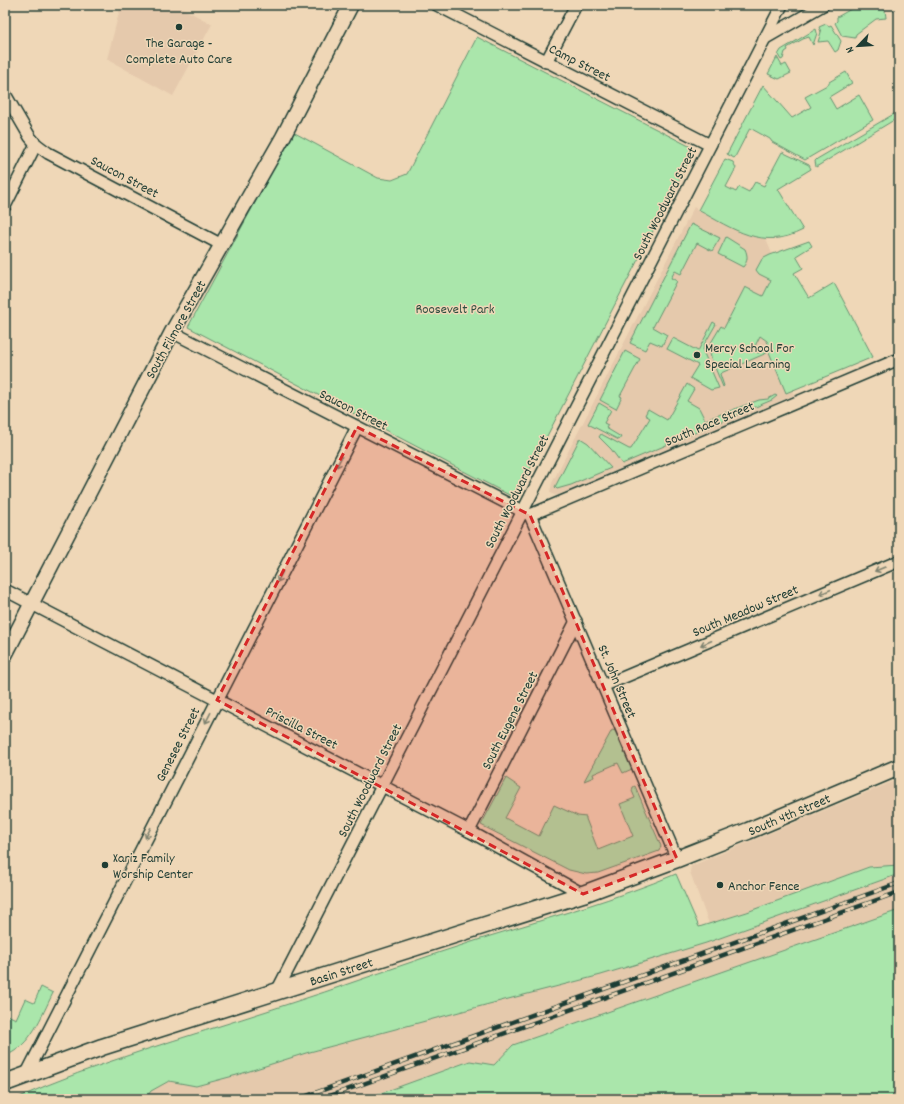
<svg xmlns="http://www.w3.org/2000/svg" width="904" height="1104" font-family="Dekko,sans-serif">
  <rect width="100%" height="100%" fill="#efd7b7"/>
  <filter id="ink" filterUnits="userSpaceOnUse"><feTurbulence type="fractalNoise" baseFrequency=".025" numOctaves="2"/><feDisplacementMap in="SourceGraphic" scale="8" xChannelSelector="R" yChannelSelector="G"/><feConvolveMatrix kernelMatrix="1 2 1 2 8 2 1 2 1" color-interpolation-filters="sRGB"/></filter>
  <g filter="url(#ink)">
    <g fill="#e5c9ac">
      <path d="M121 5H176L212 24 173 96 107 59Z"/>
      <path d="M694 207 698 210 754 237 766 239 772 254V347L794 395 558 495H554L550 492 552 483Z"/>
      <path d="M899 779V865L869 867 747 912 709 924 690 872 691 866Z"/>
      <path d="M899 874V910L513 1045 494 1065 470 1061 365 1099H145L151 1091 169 1081 196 1086 237 1075 306 1053 489 1004 601 975 706 943Z"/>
    </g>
    <g fill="#aae6ab" stroke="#649270" fill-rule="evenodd">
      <path d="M858 5H877L885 10 886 18 876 19 856 34 855 38 842 36 835 23 837 21V17Z"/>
      <path d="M826 24 829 26 831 25 841 41 838 50 835 52 828 41 818 42 821 32 819 27Z"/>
      <path d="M816 29 817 33 813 45 809 37 803 39 787 48 788 50 785 52 783 59 781 60 778 55 781 50Z"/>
      <path d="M477 37 689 146 693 151 690 159 515 498 188 327 293 132 378 178 392 180 407 174Z"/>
      <path d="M777 57 782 66 786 64 791 73 779 79 768 74Z"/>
      <path d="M846 72 852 83 829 97 836 109 859 95 873 120 805 160 772 142 770 139 750 128 735 157 734 158 727 154 763 85 792 118 811 107 805 97 829 84V82Z"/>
      <path d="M899 111V117L816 167 815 161 817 159Z"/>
      <path d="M782 152 809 165 811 169 778 189 803 230C763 251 733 229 698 210L725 159 733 162 736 168 726 187 736 192 739 187 749 192 755 182 764 186Z"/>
      <path d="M691 224 720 238 712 251 697 243 681 274 675 271 671 278 677 281 653 327 667 335 662 346 650 341 645 350 630 343Z"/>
      <path d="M726 237 745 249C748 256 748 261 743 267L718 254Z"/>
      <path d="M809 241 812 246 796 256 803 268 794 273 809 298 834 283 873 357 786 393 769 352 721 373 720 374 724 386 723 387 711 358 709 346 721 326 724 328 745 287 763 296 771 280 759 274 756 270 762 259 770 255ZM760 336 767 341 770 348 758 353 753 350Z"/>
      <path d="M713 322 716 324 704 345 703 351 719 388 711 390 690 378 698 365 667 349 673 338 698 351Z"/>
      <path d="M625 351 640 359 620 396 622 397 616 409 600 400Z"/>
      <path d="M687 384 694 389 687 401 699 408 705 420 759 400 768 399 775 395 777 396 772 400 622 464 611 449 599 437 601 434 629 449H631L650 418 645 415 648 409 667 420Z"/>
      <path d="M599 403 611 410 604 423 608 425 606 428 621 437 619 440 588 424Z"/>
      <path d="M580 438 588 443 611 468 571 485 557 489 555 487Z"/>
      <path d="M612 730 616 731 632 769 623 773 618 763 593 774 594 777 584 781Z"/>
      <path d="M506 778 521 788 505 818 539 836 554 805 578 816 586 817V819L598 850 633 836 620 804 635 798 632 791 633 787 635 786 661 846 659 851 598 873 586 874 569 870 481 825Z"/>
      <path d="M899 865V874L706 943 601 975 489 1004 306 1053 237 1075 196 1086 169 1081 151 1091 145 1099H15C97 1062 184 1038 270 1010 343 987 416 959 490 936 552 917 616 899 676 874L699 927 747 912 869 867Z"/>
      <path d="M899 910V1099H365L470 1061 494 1065 513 1045Z"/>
      <path d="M41 987 53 993C41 1017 31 1046 5 1056V1014L16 1019 25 999 34 1003Z"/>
    </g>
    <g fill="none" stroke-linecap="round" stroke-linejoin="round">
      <defs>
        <g id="minor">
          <path d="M437 5 710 145"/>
          <path d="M764 39 823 5"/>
          <path d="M546 62 576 5"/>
          <path d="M5 94 30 137 36 144 48 153 222 245"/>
          <path d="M5 206 36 144"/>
          <path d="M172 332 530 515"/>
          <path d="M530 515 899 359"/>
          <path d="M530 515 677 859"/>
          <path d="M5 590 469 831 583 894"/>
          <path d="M603 686 899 561"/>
          <path d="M469 831 576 621"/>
          <path d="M277 991 782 5"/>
          <path d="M26 1075 357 427"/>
        </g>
        <path id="tertiary" d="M5 655 172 332 283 137 351 5"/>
        <path id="secondary" d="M5 1083 102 1047 583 894 677 859 748 831 899 767"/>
      </defs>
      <use href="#minor" stroke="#1f3d34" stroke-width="14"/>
      <use href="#tertiary" stroke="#1f3d34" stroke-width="17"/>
      <use href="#secondary" stroke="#1f3d34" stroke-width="19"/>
      <use href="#minor" stroke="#efd7b7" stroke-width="11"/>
      <use href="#tertiary" stroke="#efd7b7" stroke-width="14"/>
      <use href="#secondary" stroke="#efd7b7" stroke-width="16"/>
      <defs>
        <g id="rail">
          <path d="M298 1099 899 883"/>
          <path d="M321 1099 899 892"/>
        </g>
      </defs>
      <use href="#rail" stroke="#1f3d34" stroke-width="4.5"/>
      <use href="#rail" stroke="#efd7b7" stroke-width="3" stroke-dasharray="9" stroke-linecap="butt"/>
    </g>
    <defs><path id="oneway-shaft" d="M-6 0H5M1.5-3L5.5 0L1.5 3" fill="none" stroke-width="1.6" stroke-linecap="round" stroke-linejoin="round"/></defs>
    <g stroke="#7d826f">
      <use href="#oneway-shaft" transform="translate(339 462) rotate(117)"/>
      <use href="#oneway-shaft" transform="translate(880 569) rotate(157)"/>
      <use href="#oneway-shaft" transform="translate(280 577) rotate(117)"/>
      <use href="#oneway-shaft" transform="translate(825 592) rotate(157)"/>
      <use href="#oneway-shaft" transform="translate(706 643) rotate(157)"/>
      <use href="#oneway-shaft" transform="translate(208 718) rotate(117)"/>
      <use href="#oneway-shaft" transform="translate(148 833) rotate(117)"/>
    </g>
  </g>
  <path fill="#d62828" fill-opacity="0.2" stroke="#d62828" stroke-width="3" stroke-dasharray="8 5" stroke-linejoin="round" d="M357 427 530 515 677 859 583 894 217 700Z"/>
  <g fill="#1f3d34" stroke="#efd7b7" stroke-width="1.5">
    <circle cx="179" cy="27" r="4"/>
    <circle cx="697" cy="355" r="4"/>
    <circle cx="105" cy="865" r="4"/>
    <circle cx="720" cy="885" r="4"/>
  </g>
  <g text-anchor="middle" stroke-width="3" stroke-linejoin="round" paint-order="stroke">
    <g font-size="14" fill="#1f3d34" stroke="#efd7b7" text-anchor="start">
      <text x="179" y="47" text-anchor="middle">The Garage -<tspan x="179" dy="16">Complete Auto Care</tspan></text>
      <text x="705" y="352">Mercy School For<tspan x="705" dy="16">Special Learning</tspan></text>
      <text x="113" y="862">Xariz Family<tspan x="113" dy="16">Worship Center</tspan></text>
      <text x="728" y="890">Anchor Fence</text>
    </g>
    <g font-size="14" fill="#1f3d34" stroke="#efd7b7">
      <text transform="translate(580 62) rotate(27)" y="5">Camp Street</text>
      <text transform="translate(125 176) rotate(28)" y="5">Saucon Street</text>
      <text transform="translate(664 203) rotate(-63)" y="5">South Woodward Street</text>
      <text transform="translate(175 329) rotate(-61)" y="5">South Filmore Street</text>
      <text transform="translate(354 409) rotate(27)" y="5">Saucon Street</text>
      <text transform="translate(709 423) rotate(-23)" y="5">South Race Street</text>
      <text transform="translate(516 491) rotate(-63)" y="5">South Woodward Street</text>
      <text transform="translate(745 610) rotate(-23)" y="5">South Meadow Street</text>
      <text transform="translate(618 681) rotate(67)" y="5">St. John Street</text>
      <text transform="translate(509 720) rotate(-63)" y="5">South Eugene Street</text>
      <text transform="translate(302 727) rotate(27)" y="5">Priscilla Street</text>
      <text transform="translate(177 744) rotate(-63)" y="5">Genesee Street</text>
      <text transform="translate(369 780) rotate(-63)" y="5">South Woodward Street</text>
      <text transform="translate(789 814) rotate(-23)" y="5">South 4th Street</text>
      <text transform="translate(341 971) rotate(-18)" y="5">Basin Street</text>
    </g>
    <g font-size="14" fill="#2d4e40" stroke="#efd7b7">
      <text x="455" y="313">Roosevelt Park</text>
    </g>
  </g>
  <rect width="904" height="1104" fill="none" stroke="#efd7b7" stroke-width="20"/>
  <rect x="10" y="10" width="884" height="1084" fill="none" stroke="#1f3d34" stroke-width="1.5" filter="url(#ink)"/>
  <g transform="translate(858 46) rotate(245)" stroke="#efd7b7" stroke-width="3" paint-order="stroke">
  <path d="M0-3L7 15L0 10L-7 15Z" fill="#1f3d34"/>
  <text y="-6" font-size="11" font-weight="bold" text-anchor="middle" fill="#1f3d34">N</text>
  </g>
</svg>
